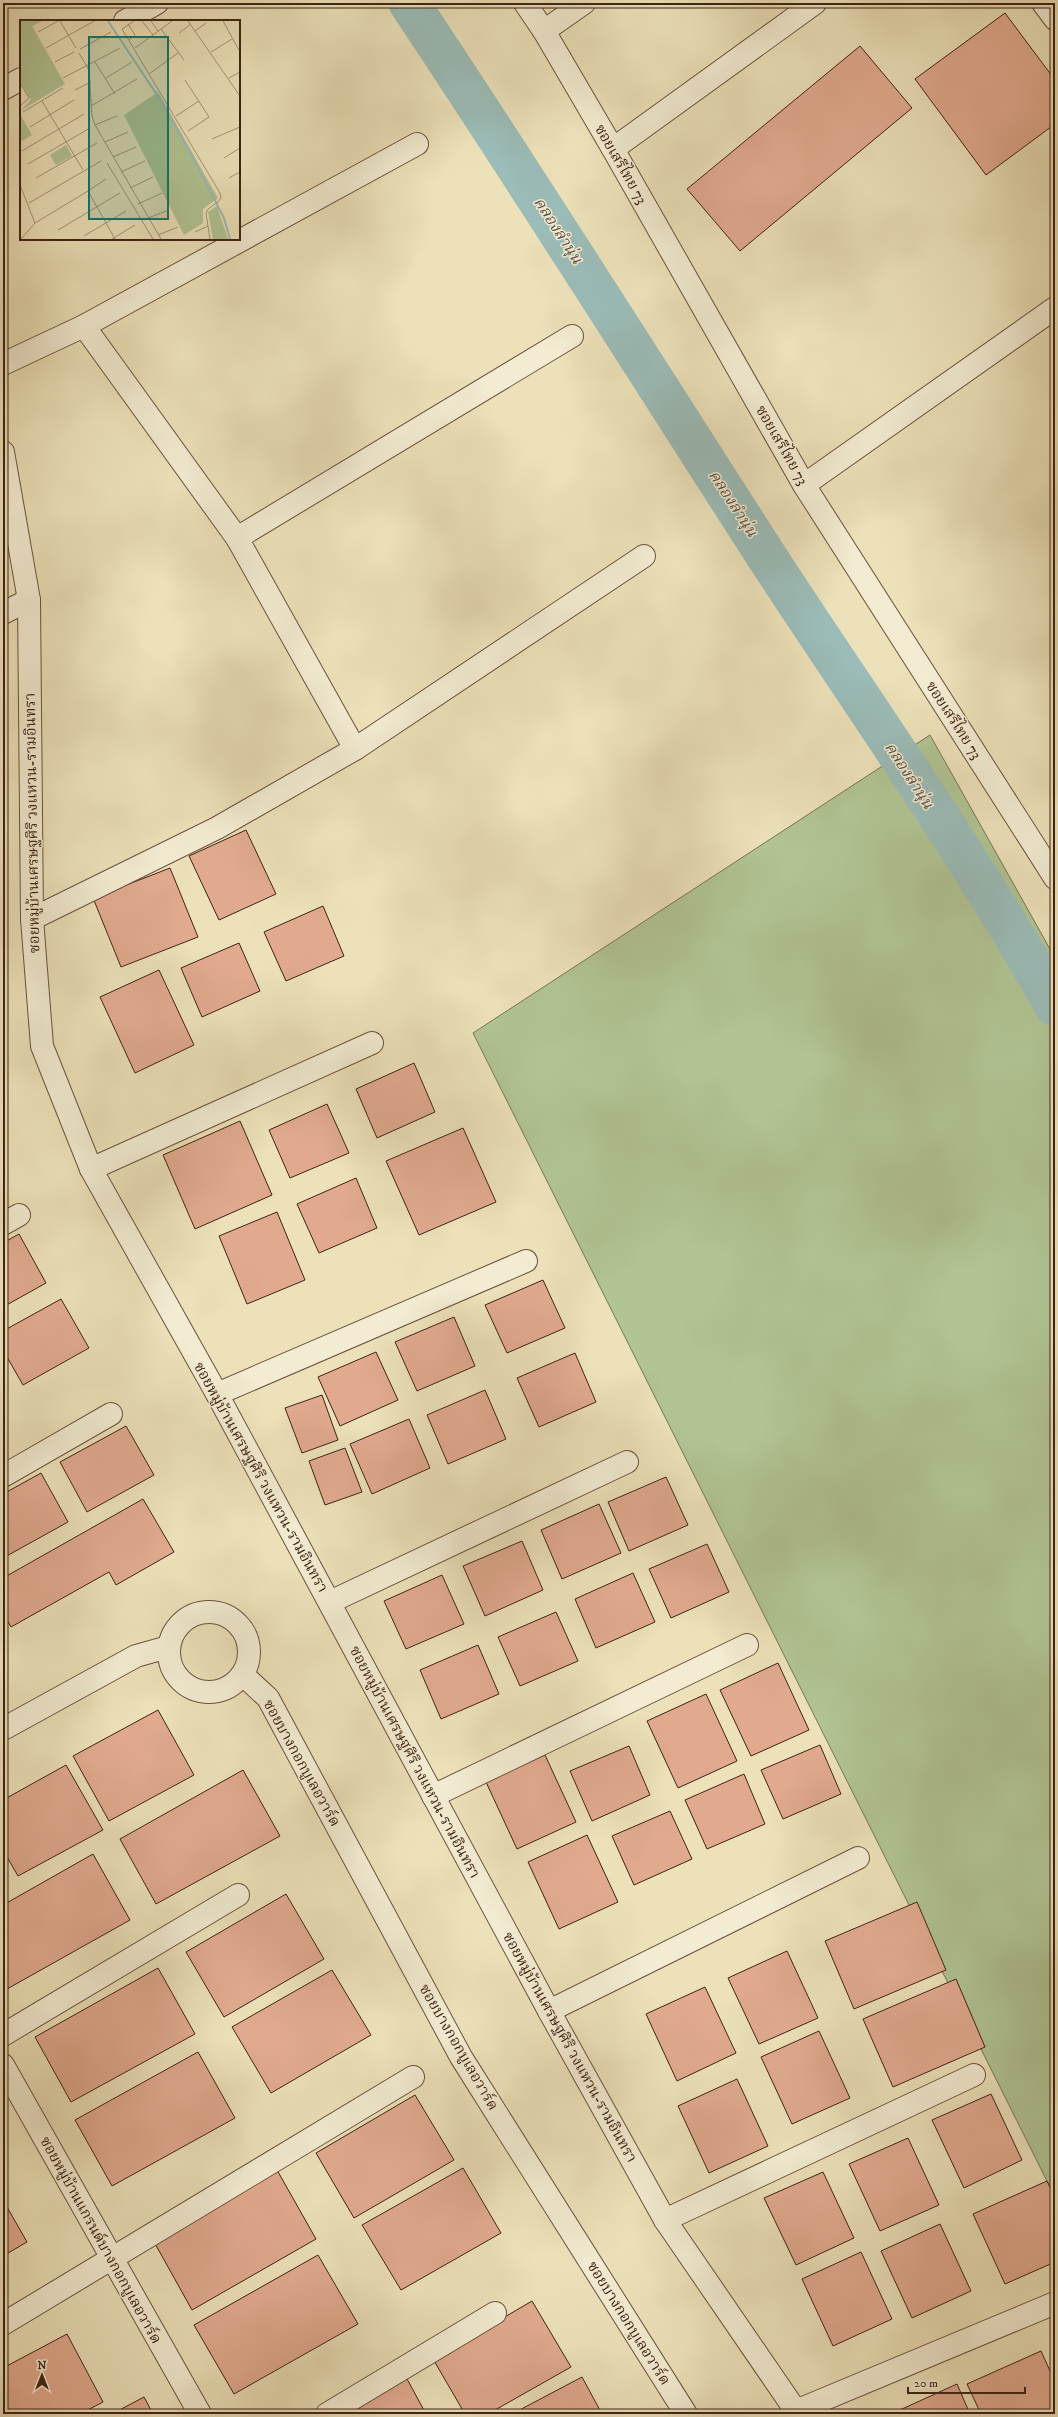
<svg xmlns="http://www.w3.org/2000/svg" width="1058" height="2417" font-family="'IM FELL DW Pica','Noto Serif Thai',serif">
  <rect width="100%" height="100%" fill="#ece1b9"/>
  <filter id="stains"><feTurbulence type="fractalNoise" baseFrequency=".005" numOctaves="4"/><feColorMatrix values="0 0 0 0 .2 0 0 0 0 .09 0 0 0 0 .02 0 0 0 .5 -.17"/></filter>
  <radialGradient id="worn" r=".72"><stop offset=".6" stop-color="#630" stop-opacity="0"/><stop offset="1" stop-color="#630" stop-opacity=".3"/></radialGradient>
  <path fill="#b1c494" stroke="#787354" d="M930 735 1055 958V2197L473 1033Z"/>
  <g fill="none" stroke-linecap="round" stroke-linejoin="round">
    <path stroke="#9bbcb8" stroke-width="41" d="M409 3C531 186 648 372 767 557 864 706 968 851 1055 1006"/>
  </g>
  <g fill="#e1aa8f" stroke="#3f2215">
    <path d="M1005 13 1055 80V124L986 175 915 79Z"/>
    <path d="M860 46 912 108 740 251 687 189Z"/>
    <path d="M246 830 276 894 219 920 189 856Z"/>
    <path d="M170 868 198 937 121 967 93 898Z"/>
    <path d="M323 906 344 956 286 981 264 932Z"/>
    <path d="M239 943 260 991 202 1017 181 968Z"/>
    <path d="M159 970 194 1045 135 1073 100 997Z"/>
    <path d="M414 1063 435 1112 377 1138 356 1089Z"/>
    <path d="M327 1104 349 1153 290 1178 269 1130Z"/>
    <path d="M240 1121 272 1195 195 1229 163 1155Z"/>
    <path d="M463 1128 496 1202 419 1235 386 1161Z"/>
    <path d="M356 1178 377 1228 319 1253 297 1204Z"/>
    <path d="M277 1212 305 1280 247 1304 219 1236Z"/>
    <path d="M19 1234 46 1283 3 1307V1243Z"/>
    <path d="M543 1280 565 1328 507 1353 485 1305Z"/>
    <path d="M61 1299 89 1348 23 1385 3 1350V1331Z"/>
    <path d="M454 1317 475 1366 417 1391 395 1342Z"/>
    <path d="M376 1352 398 1400 340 1426 318 1377Z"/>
    <path d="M575 1353 596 1402 539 1427 517 1378Z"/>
    <path d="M485 1390 506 1439 448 1464 427 1415Z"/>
    <path d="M322 1395 338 1440 302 1453 285 1408Z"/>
    <path d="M409 1419 430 1468 372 1494 350 1444Z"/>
    <path d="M126 1426 154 1475 87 1512 60 1462Z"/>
    <path d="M345 1448 362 1492 325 1505 309 1461Z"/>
    <path d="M41 1473 68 1522 3 1558V1494Z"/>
    <path d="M666 1477 688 1525 629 1551 608 1502Z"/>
    <path d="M143 1499 174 1552 116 1585 109 1572 11 1627 3 1613V1578Z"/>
    <path d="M599 1504 621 1553 562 1579 541 1530Z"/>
    <path d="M522 1541 543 1590 485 1616 463 1566Z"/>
    <path d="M707 1544 729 1592 671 1618 649 1569Z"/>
    <path d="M633 1573 655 1622 596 1648 575 1599Z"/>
    <path d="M442 1575 464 1624 406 1649 384 1601Z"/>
    <path d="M556 1612 578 1661 520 1686 498 1637Z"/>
    <path d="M478 1645 499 1694 441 1719 420 1670Z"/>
    <path d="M778 1663 809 1730 751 1756 720 1690Z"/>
    <path d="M706 1694 737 1761 678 1788 647 1721Z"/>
    <path d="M158 1710 194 1775 109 1821 73 1756Z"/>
    <path d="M820 1745 841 1794 783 1819 761 1770Z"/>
    <path d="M629 1746 650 1795 592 1821 570 1771Z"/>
    <path d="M545 1755 576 1822 517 1849 486 1782Z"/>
    <path d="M66 1765 103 1830 18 1876 3 1850V1800Z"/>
    <path d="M243 1770 280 1836 156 1904 120 1839Z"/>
    <path d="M744 1774 765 1824 707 1849 685 1800Z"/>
    <path d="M670 1811 692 1859 634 1885 612 1836Z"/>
    <path d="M587 1835 618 1902 559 1929 528 1862Z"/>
    <path d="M93 1854 130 1920 7 1989 3 1982V1905Z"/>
    <path d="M286 1894 324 1959 224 2017 186 1952Z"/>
    <path d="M917 1902 946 1970 854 2009 825 1941Z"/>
    <path d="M787 1951 818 2018 759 2044 728 1978Z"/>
    <path d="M158 1968 195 2034 71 2102 35 2037Z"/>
    <path d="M332 1970 371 2035 271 2093 232 2027Z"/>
    <path d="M956 1979 985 2047 893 2087 863 2019Z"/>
    <path d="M705 1987 736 2053 677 2081 646 2014Z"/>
    <path d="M819 2031 850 2098 792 2124 761 2057Z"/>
    <path d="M198 2052 235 2118 112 2186 75 2120Z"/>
    <path d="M737 2079 768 2146 709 2173 678 2106Z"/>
    <path d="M991 2094 1022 2160 964 2188 932 2120Z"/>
    <path d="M415 2095 454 2160 354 2218 316 2153Z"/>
    <path d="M908 2138 939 2205 880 2231 849 2164Z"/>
    <path d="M463 2168 501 2233 401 2290 362 2225Z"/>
    <path d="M277 2170 316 2239 192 2310 153 2240Z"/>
    <path d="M823 2172 854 2238 796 2265 764 2198Z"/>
    <path d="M1047 2181 1055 2198V2262L1005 2284 973 2214Z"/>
    <path d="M3 2200 27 2242 3 2256Z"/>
    <path d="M940 2224 971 2291 912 2318 881 2251Z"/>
    <path d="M861 2252 892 2319 833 2346 802 2279Z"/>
    <path d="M318 2255 358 2324 234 2394 194 2325Z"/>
    <path d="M532 2301 571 2367 488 2414H465L433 2359Z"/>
    <path d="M67 2334 103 2402 80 2414H3V2368Z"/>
    <path d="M1041 2351 1055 2382V2414H981L967 2384Z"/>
    <path d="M406 2377 426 2414H336Z"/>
    <path d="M582 2377 602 2414H512Z"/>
    <path d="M957 2384 970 2414H891Z"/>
    <path d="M144 2397 153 2414H112Z"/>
  </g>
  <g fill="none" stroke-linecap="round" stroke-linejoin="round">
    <defs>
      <g id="street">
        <path d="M525 3 544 31 613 149 804 485 1055 878"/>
        <path d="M1043 3 1055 19"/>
        <path d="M125 21 157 3"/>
        <path d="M544 31 584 3"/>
        <path d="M3 89 21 79"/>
        <path d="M613 149 815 3"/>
        <path d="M84 326 237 538 355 749"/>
        <path d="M3 364 84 326 417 144"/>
        <path d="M3 452 29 600 32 919 42 1046 91 1169 217 1394 549 2011 665 2220 798 2414"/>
        <path d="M804 485 1055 308"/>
        <path d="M237 538 572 336"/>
        <path d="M3 613 29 600"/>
        <path d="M32 919 217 828 355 749 644 556"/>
        <path d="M91 1169 372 1043"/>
        <path d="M3 1224 19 1215"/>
        <path d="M217 1394 526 1261"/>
        <path d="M3 1476 111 1414"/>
        <path d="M330 1602 627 1462"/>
        <circle cx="209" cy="1652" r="40"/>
        <path d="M243 1675 268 1698 461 2057 686 2414"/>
        <path d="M3 1729 136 1656 168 1647"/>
        <path d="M433 1796 747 1645"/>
        <path d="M549 2011 858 1858"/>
        <path d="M3 2035 238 1895"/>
        <path d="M3 2065 200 2414"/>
        <path d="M665 2220 974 2075"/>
        <path d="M3 2324 413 2077"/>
        <path d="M796 2411 1055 2303"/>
        <path d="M327 2414 495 2313"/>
      </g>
    </defs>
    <use href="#street" stroke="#6a523e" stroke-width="24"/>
    <use href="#street" stroke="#f3ecd2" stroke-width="22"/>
  </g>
  <g text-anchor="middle" stroke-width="3" stroke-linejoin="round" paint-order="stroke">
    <g font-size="15" fill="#3f2215" stroke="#f3ecd2">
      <text transform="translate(621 164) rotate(60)" y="5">ซอยเสรีไทย 73</text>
      <text transform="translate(782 445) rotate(60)" y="5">ซอยเสรีไทย 73</text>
      <text transform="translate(954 720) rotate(57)" y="5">ซอยเสรีไทย 73</text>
      <text transform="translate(32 823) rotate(-91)" y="5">ซอยหมู่บ้านเศรษฐศิริ วงแหวน-รามอินทรา</text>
      <text transform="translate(261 1477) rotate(61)" y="5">ซอยหมู่บ้านเศรษฐศิริ วงแหวน-รามอินทรา</text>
      <text transform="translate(415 1762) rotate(62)" y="5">ซอยหมู่บ้านเศรษฐศิริ วงแหวน-รามอินทรา</text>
      <text transform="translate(302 1763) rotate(61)" y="5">ซอยบางกอกบูเลอวาร์ด</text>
      <text transform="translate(459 2047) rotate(60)" y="5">ซอยบางกอกบูเลอวาร์ด</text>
      <text transform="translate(570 2047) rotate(61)" y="5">ซอยหมู่บ้านเศรษฐศิริ วงแหวน-รามอินทรา</text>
      <text transform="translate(101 2240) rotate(61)" y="5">ซอยหมู่บ้านแกรนด์บางกอกบูเลอวาร์ด</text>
      <text transform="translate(629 2323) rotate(58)" y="5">ซอยบางกอกบูเลอวาร์ด</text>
    </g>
    <g font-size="16" font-style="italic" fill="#5b5046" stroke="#f3ecd2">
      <text transform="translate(559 230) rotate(57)" y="6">คลองลำนุ่น</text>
      <text transform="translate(734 503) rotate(57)" y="6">คลองลำนุ่น</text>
      <text transform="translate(910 775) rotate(57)" y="6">คลองลำนุ่น</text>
    </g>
  </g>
  <g transform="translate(20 20)">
    <rect width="220" height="220" fill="#ece1b9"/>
    <path d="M0 1H22L12 6 45 64 0 91 11 80 0 62ZM138 72 198 178 183 189V203L164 215 104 95ZM0 94 12 115 0 122ZM46 125 52 136 36 145 30 135ZM197 186 208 219H193L188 192Z" fill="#b1c494"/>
    <path fill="none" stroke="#9bbcb8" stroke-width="2" d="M88 1 145 87 174 140 204 198 210 219"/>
    <path fill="none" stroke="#a79577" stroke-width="1" d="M40 1 56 28M114 1 102 9 200 173 201 178 198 182 188 189 186 193 190 219M122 1 133 15M131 1 138 11M168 1 220 76M203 1 219 30M108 4 115 15 109 20M141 9 164 40M175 11 186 3M18 12 38 1M159 13 171 4M26 28 74 1M115 28 152 1M60 29 91 12M191 32 212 19M59 33 69 50 72 96 75 105 141 219M35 42 54 32M75 42 95 74M129 54 158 33M43 58 100 28M86 58 112 42M209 58 220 52M165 60 189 97 168 111M0 63 9 78 0 86M55 70 71 62M22 81 63 150M71 86 117 59M3 92 43 68M156 96 179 81M75 105 97 96M10 107 54 80M192 119 220 107M85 122 108 112M2 131 64 94M93 137 116 127M204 138 220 128M87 143 133 219M8 144 70 108M101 152 125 141M16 158 77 123M209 158 220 152M0 165 15 203 1 219M110 168 133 157M68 171 86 159M9 183 81 141M118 184 142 173M128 198 149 190M15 203 68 171 95 219M38 210 100 173M175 212 188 206M138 215 158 207M64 216 106 191M92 219 115 205"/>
    <path fill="#0f766e" fill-opacity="0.15" stroke="#0f766e" stroke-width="2" d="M69 17H148V199H69Z"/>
    <rect width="220" height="220" fill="none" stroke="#3f2215" stroke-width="2"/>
  </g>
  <rect width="1058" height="2417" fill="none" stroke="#ece1b9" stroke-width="16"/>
  <rect x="4" y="4" width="1050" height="2409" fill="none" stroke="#3f2215" stroke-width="2"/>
  <rect x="8" y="8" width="1042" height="2401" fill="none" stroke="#3f2215"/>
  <g transform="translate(42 2375)" stroke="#f3ecd2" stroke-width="3" paint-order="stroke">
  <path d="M0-3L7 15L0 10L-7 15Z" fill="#3f2215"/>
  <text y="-6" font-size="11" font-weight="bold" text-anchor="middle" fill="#3f2215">N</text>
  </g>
  <path d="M908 2387v6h117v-6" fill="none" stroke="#3f2215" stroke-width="2"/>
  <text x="914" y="2387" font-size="12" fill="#3f2215" stroke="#f3ecd2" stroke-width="3" paint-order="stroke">20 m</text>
  <rect width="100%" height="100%" filter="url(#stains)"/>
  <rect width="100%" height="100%" fill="url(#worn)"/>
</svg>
